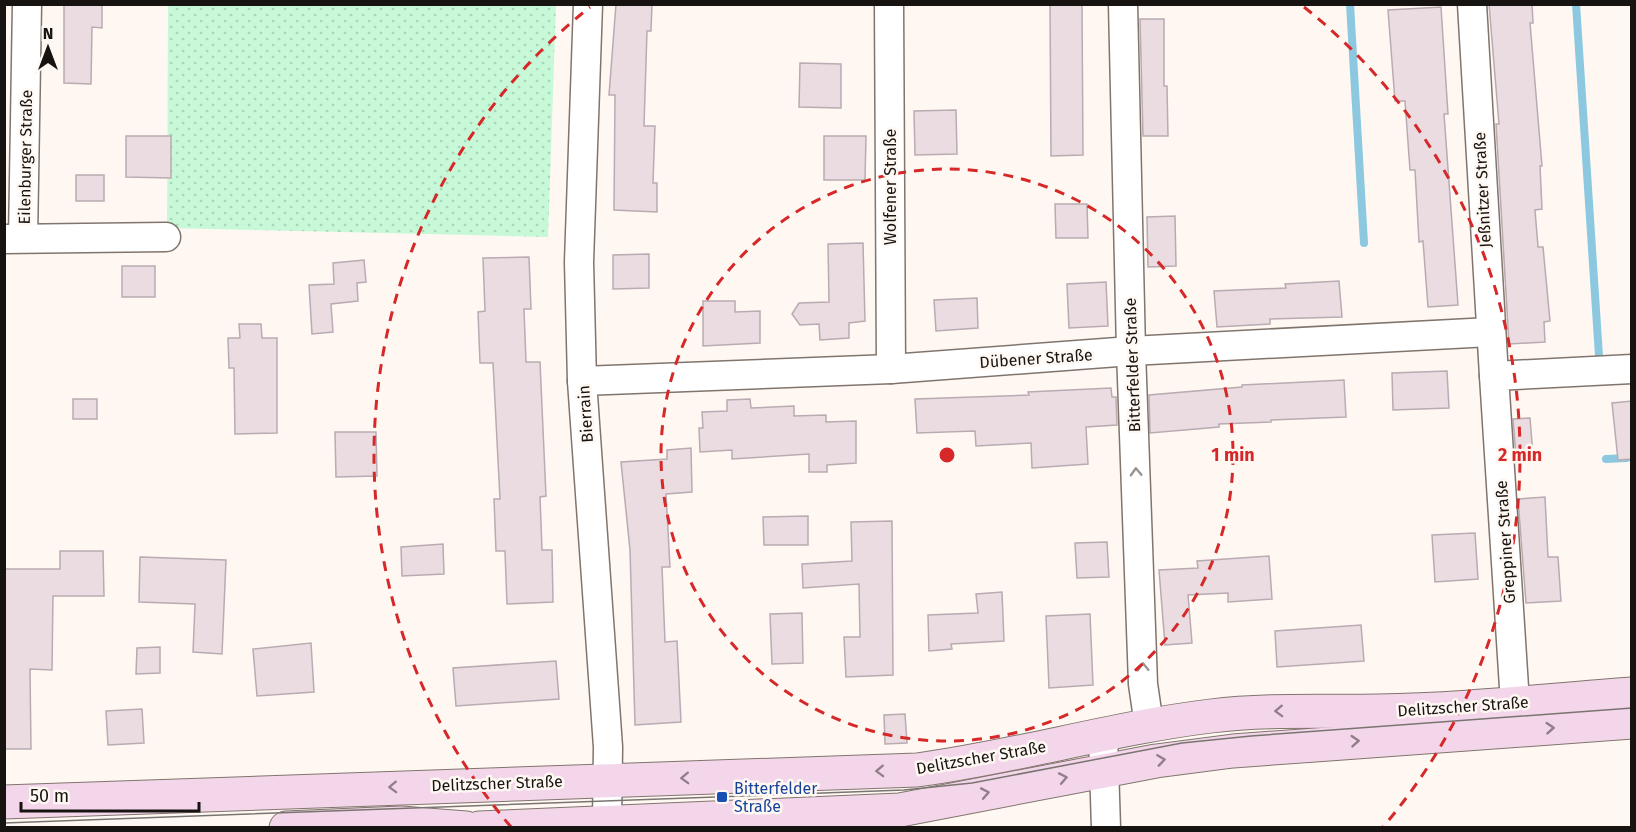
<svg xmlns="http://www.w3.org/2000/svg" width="1636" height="832" font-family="'Fira Sans',sans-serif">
  <defs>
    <pattern id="garden-dots" width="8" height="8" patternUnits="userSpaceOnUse" patternTransform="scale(1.5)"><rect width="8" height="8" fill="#c7f9d8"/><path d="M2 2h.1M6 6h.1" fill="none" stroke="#aad5b8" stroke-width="1.8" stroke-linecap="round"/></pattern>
  </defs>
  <rect width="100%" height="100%" fill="#fff8f2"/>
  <path fill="url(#garden-dots)" d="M168 5H556L548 237 167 228Z"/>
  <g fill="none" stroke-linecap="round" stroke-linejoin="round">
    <g stroke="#8cc9e0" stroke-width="8">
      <path d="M1350 4 1364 243"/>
      <path d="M1576 4 1599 356"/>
      <path d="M1606 459 1627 458"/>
    </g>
  </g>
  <g fill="#ebdce2" stroke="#b9abb1" stroke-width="1.5">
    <path d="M64 4H102V28L92 27 91 84 64 83Z"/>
    <path d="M616 4H652L651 31H647L644 126H655L653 183H657V212L614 210 615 95H609Z"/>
    <path d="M1050 4H1082L1083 155 1051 156Z"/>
    <path d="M1489 4H1532L1533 23H1530L1542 166H1540L1542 209 1535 210 1538 247H1543L1550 321 1544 322 1545 342 1509 344 1496 124H1499Z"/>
    <path d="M1441 7 1448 114H1444L1458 305 1428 307 1423 241 1419 242 1415 170H1410L1405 101H1395L1388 10Z"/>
    <path d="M1140 19H1164V86H1167L1168 136H1143Z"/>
    <path d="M800 63 841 64V108L799 107Z"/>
    <path d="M956 110 957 154 915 155 914 111Z"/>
    <path d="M126 136H171V178L126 177Z"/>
    <path d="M824 136H866L865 180H824Z"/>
    <rect x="76" y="175" width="28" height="26"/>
    <path d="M1055 204H1087L1088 238H1056Z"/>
    <path d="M1175 216 1176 266 1148 267 1147 217Z"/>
    <path d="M863 243 865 321 849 323V338L820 340 819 324 800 325 792 314 799 303 829 302 828 244Z"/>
    <path d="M649 254V288L613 289V255Z"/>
    <path d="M529 257 531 309H524L526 362H540L546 496 540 497 542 550H552L553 602 507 604 505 551H496L494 499H500L493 363H480L478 312 485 311 483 258Z"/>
    <path d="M364 260 366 282 357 283 358 301 331 304 333 332 312 334 309 285 334 284 333 263Z"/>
    <rect x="122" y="266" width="33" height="31"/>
    <path d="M1339 281 1342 317 1270 319V324L1217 327 1214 291 1286 288 1285 284Z"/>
    <path d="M1106 282 1108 326 1069 328 1067 284Z"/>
    <path d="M977 298 978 328 936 331 934 300Z"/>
    <path d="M703 301H735V312L760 311V343L703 346Z"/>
    <path d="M239 324H261L262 338H277V433L235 434 234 368H229L228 338H240Z"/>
    <path d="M1447 371 1449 408 1393 410 1392 373Z"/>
    <path d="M1344 380 1346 417 1271 420V422L1219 424V427L1150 433 1149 395 1242 387V385Z"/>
    <path d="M1111 388 1112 397H1116L1117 425 1086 427 1088 464 1032 468 1031 443 976 446 975 431 917 433 915 399 1029 395 1028 392Z"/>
    <rect x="73" y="399" width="24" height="20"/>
    <path d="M750 399 751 408 794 406V416L826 415V422L856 421V463L827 465V472H809V454L732 459V450L700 452 699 428H703L702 412 727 411V400Z"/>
    <path d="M1632 401V459L1618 460 1612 403Z"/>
    <path d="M1530 418 1533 455 1516 457 1513 419Z"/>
    <path d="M335 432H376L377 476 336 477Z"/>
    <path d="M691 448 692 492 666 494 670 567H662L665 642 677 641 681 722 635 725 630 550 621 462 667 459V450Z"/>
    <path d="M1545 497 1548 557H1558L1561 601 1526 603 1518 499Z"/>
    <path d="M808 516V545H764L763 517Z"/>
    <path d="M892 521 893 675 846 677 844 637H860L859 584 803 588 802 564 852 561 851 522Z"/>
    <path d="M1475 533 1478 579 1435 582 1432 535Z"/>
    <path d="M1107 542 1109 577 1077 578 1075 543Z"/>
    <path d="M443 544 444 574 402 576 401 547Z"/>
    <path d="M60 551H103L104 596H53L52 670 30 669 31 749H4V569H60Z"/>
    <path d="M1269 556 1272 599 1228 602V593L1188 595 1192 643 1165 645 1159 570 1198 568 1197 561Z"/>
    <path d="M140 557 226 560 222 654 193 652 195 604 139 602Z"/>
    <path d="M1002 592 1004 641 951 644 952 649 929 651 928 615 978 613 976 594Z"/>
    <path d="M802 613 803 663 772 664 770 614Z"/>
    <path d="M1090 614 1093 685 1049 688 1046 616Z"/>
    <path d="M1361 625 1364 661 1277 667 1275 631Z"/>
    <path d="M311 643 314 692 257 696 253 649Z"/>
    <path d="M160 647V673L136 674 137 648Z"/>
    <path d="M556 661 559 699 456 706 453 668Z"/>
    <path d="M142 709 144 743 108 745 106 711Z"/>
    <path d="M905 714 907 743 885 744 884 715Z"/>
  </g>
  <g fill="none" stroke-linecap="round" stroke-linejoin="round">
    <defs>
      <g id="minor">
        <path d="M588 4 579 262 582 381 608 747 607 823"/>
        <path d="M889 4 891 369"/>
        <path d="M1123 4 1131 351 1143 684 1149 725"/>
        <path d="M1472 4 1494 376"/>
        <path d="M23 238 27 4"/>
        <path d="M4 239 166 237"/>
        <path d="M582 381 891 369 1131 351 1490 332"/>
        <path d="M1515 703 1494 376 1632 369"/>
        <path d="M1103 735 1106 828"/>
      </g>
      <g id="secondary">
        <path d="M4 802 917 770C1016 757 1112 728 1211 716 1267 709 1322 712 1378 711 1463 710 1548 700 1632 694"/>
        <path d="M286 828 401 823 466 828"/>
        <path d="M479 828 900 810 1156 761 1233 751 1632 722"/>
      </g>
    </defs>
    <use href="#minor" stroke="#80756d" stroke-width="31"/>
    <use href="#secondary" stroke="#80756d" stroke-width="35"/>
    <use href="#minor" stroke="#fff" stroke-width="28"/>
    <use href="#secondary" stroke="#f4d6eb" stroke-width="33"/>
    <path stroke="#797470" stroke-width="1.5" d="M4 823 904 790 972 783 1182 743 1251 736 1632 708"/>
  </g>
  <defs><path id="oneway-chevron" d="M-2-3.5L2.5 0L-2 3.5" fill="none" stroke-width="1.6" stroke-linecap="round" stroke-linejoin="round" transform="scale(1.5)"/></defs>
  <g stroke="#979593">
    <use href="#oneway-chevron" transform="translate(1136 472) rotate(-92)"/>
    <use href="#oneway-chevron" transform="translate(1143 667) rotate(-92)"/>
  </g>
  <g stroke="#917e88">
    <use href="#oneway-chevron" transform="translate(1279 711) rotate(178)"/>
    <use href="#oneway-chevron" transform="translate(1550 728) rotate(-4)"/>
    <use href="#oneway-chevron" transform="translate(1355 741) rotate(-4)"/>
    <use href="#oneway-chevron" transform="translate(1161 760) rotate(-8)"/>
    <use href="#oneway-chevron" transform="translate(880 771) rotate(178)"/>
    <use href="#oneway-chevron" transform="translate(685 778) rotate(178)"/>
    <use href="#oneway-chevron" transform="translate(1063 778) rotate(-11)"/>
    <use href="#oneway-chevron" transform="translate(393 787) rotate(178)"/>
    <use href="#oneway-chevron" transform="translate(985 793) rotate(-11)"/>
  </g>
  <g fill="none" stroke="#d62828" stroke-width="3" stroke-dasharray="10 8">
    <circle cx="947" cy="455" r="286"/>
    <path d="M511 827A573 573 0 0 1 590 7M1304 7A573 573 0 0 1 1383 827"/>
  </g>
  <rect fill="#1a4fb4" stroke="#fff8f2" stroke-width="2" x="716" y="791" width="12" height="12" rx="3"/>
  <g text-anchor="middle" stroke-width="5" stroke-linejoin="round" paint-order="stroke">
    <g font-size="16" fill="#171310" stroke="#fff8f2">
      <text transform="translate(25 157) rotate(-89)" y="6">Eilenburger Straße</text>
      <text transform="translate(890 187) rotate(-90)" y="6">Wolfener Straße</text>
      <text transform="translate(1482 190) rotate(-93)" y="6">Jeßnitzer Straße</text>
      <text transform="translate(1036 358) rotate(-4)" y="6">Dübener Straße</text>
      <text transform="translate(1132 365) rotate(-92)" y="6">Bitterfelder Straße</text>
      <text transform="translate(585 414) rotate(-94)" y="6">Bierrain</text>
      <text transform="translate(1505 542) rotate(-94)" y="6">Greppiner Straße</text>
      <text transform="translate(1463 706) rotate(-4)" y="6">Delitzscher Straße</text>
      <text transform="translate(981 757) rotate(-10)" y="6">Delitzscher Straße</text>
      <text transform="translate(497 783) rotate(-2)" y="6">Delitzscher Straße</text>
    </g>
    <g font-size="16" fill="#164399" stroke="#fff8f2" text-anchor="start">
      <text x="734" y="794">Bitterfelder<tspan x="734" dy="18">Straße</tspan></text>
    </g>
  </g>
  <circle cx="947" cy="455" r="9" fill="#d62828" stroke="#fff8f2" stroke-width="3"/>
  <g font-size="18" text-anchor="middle" font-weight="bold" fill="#d62828" stroke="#fff8f2" stroke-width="5" stroke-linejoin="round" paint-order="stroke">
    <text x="1233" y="461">1 min</text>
    <text x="1520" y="461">2 min</text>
  </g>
  <rect width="1636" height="832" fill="none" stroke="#171310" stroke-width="12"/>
  <g transform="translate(48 48)" stroke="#fff8f2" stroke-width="4.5" paint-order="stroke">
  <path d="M0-4.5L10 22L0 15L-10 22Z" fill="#171310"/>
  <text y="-9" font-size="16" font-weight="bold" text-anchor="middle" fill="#171310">N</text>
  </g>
  <path d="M21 802v9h178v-9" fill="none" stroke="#171310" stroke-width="3"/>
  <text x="30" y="802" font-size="18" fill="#171310" stroke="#fff8f2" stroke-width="4.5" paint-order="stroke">50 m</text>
</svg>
